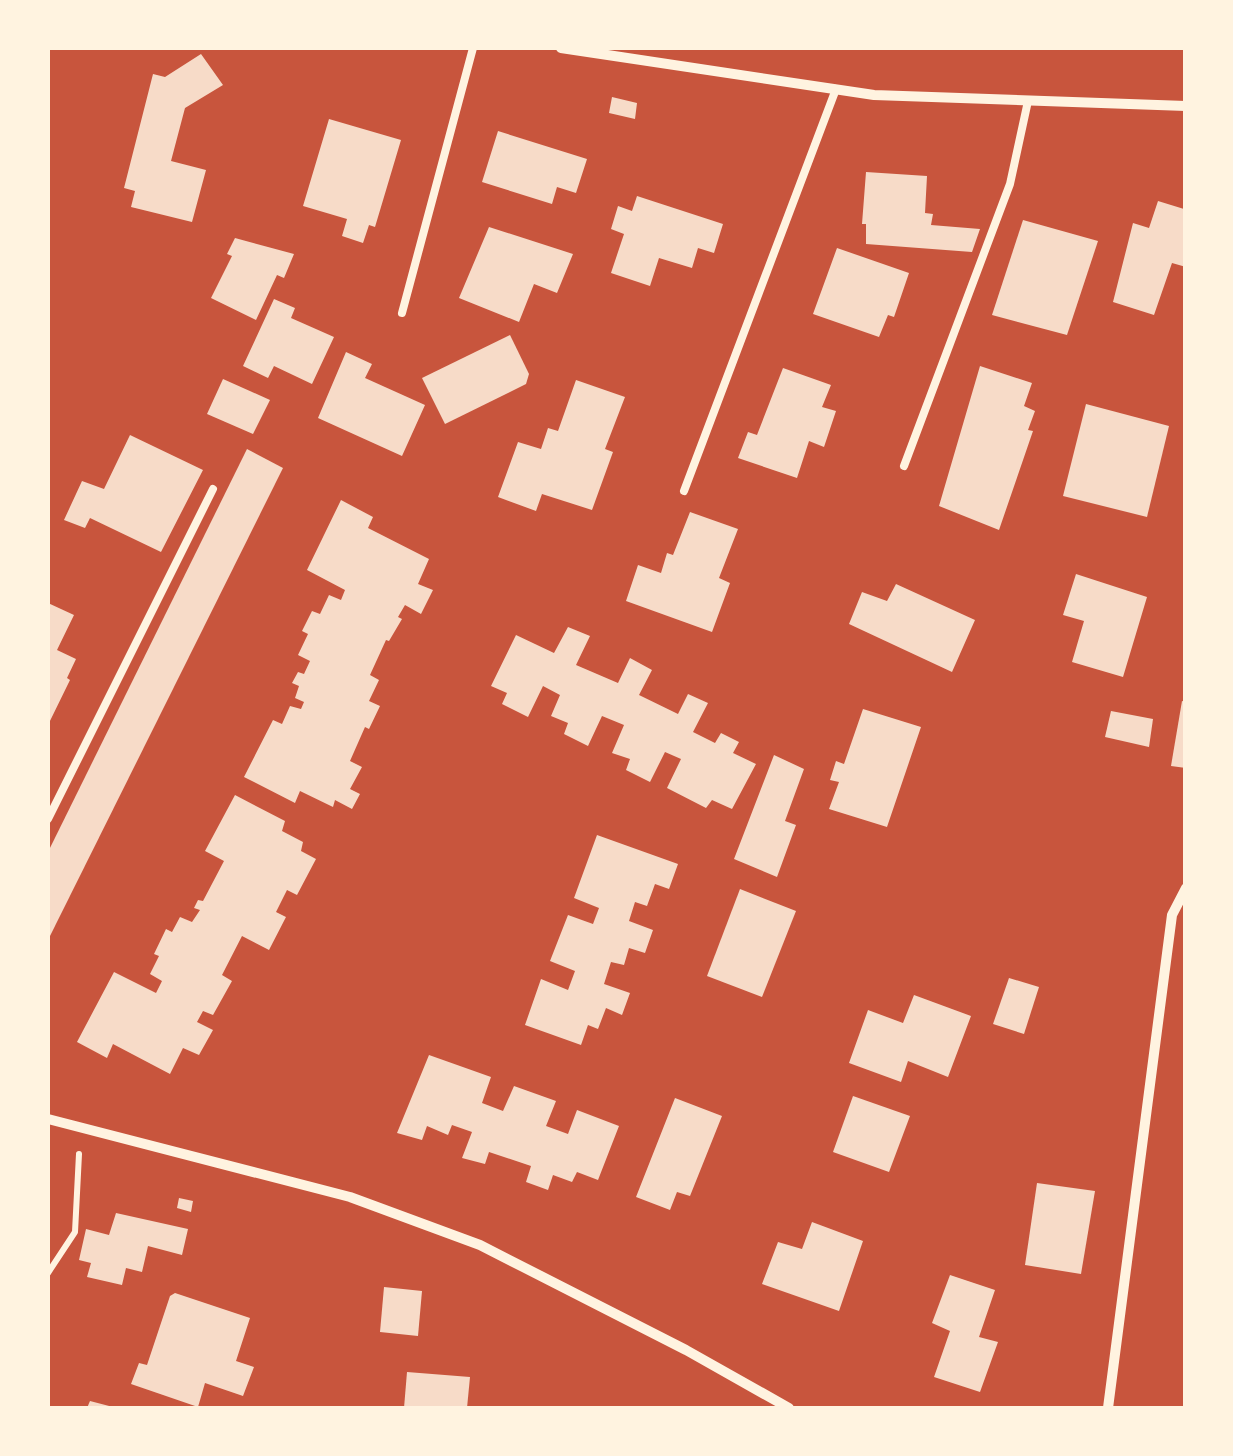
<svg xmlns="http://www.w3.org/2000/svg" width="1233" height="1456" font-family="'Titillium Web',sans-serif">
  <rect width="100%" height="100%" fill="#c8553d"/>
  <g fill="#f7dbc8">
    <path d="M201 54 223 85 185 108 171 161 206 170 192 222 131 207 135 191 124 188 153 74 165 77Z"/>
    <path d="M612 97 637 103 635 119 609 113Z"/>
    <path d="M329 119 401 140 375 227 369 225 363 243 342 236 347 219 303 206Z"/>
    <path d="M498 131 587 159 576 193 557 187 552 204 482 182Z"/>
    <path d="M866 172 927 176 925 213 933 214 931 225 980 229 972 252 866 244V224H862Z"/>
    <path d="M637 196 723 224 714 253 698 248 692 268 659 258 650 286 611 273 624 234 611 229 618 206 632 211Z"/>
    <path d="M1158 201 1184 209 1186 267 1172 263 1154 315 1113 302 1133 223 1149 228Z"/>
    <path d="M1023 220 1098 241 1067 335 992 315Z"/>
    <path d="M489 227 573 254 557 293 534 284 519 322 459 298Z"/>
    <path d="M235 238 294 254 284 278 277 275 256 320 211 298 232 256 227 254Z"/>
    <path d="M837 248 909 273 894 317 888 315 879 337 813 314Z"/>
    <path d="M274 299 295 308 291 318 334 337 312 384 274 366 268 378 243 366Z"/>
    <path d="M510 335 529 374 526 384 445 424 422 378Z"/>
    <path d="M346 352 372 364 365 378 425 405 402 456 318 418Z"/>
    <path d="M980 366 1032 383 1024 406 1035 411 1028 430 1033 431 999 530 939 506Z"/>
    <path d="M783 368 831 385 822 407 836 411 824 447 809 441 797 478 738 458 748 432 757 435Z"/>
    <path d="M223 379 270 400 253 434 207 414Z"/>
    <path d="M576 380 625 397 605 449 613 452 592 510 542 494 536 511 498 497 518 442 541 449 548 428 558 431Z"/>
    <path d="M1086 404 1169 426 1147 517 1063 496Z"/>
    <path d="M130 435 203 470 161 552 90 518 85 528 64 520 82 481 104 489Z"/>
    <path d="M247 449 283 468 48 940V852Z"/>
    <path d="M341 500 373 517 368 528 429 559 418 584 433 590 421 614 405 605 398 617 402 619 389 641 386 640 370 675 379 680 369 701 380 706 369 729 365 727 350 761 362 767 350 789 360 794 352 809 335 800 333 807 300 791 295 803 244 777 273 720 282 724 290 706 301 709 304 702 295 698 299 686 292 683 298 672 304 674 310 661 298 655 308 634 302 631 312 611 320 614 329 595 341 600 345 590 307 570Z"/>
    <path d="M690 512 738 529 719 578 730 583 712 632 626 601 638 565 661 573 667 553 673 555Z"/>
    <path d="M1076 574 1147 597 1123 677 1072 662 1084 621 1063 615Z"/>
    <path d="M896 584 975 620 952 672 849 624 862 592 887 601Z"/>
    <path d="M48 603 74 615 57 650 76 659 67 678 70 680 48 725Z"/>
    <path d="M568 627 590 636 576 665 618 683 630 658 652 670 639 695 678 714 688 694 708 703 693 732 715 743 721 733 739 742 733 753 756 764 732 809 712 800 706 808 667 788 681 759 665 752 650 782 626 770 630 759 612 753 624 725 602 716 588 746 564 734 568 723 551 716 560 695 543 686 528 717 502 704 507 693 491 686 516 635 554 653Z"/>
    <path d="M1182 701 1186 702V768L1171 766Z"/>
    <path d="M863 709 921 727 887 827 829 809 839 782 830 780 836 761 844 764Z"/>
    <path d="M1111 711 1153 719 1149 747 1105 737Z"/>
    <path d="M774 755 804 769 785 821 796 825 777 877 734 859Z"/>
    <path d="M235 795 285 821 282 831 303 842 301 851 316 859 297 895 287 890 276 912 286 917 269 950 242 936 222 975 232 981 213 1015 203 1011 197 1022 213 1030 199 1055 183 1048 170 1074 113 1044 107 1058 77 1042 114 972 156 993 162 981 150 974 159 956 154 954 166 929 172 932 180 917 192 922 200 910 194 908 198 900 203 901 224 861 205 851Z"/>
    <path d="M597 835 678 864 669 889 655 884 647 906 635 902 629 921 653 930 645 953 629 948 624 965 611 962 604 984 630 993 622 1015 606 1008 598 1029 588 1025 581 1045 525 1025 541 979 568 990 575 971 550 961 568 915 593 924 599 908 574 898Z"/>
    <path d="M740 889 796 911 762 997 707 976Z"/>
    <path d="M1009 978 1039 987 1024 1034 993 1024Z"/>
    <path d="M914 995 971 1016 948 1077 908 1061 901 1082 849 1063 868 1010 903 1023Z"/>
    <path d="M429 1055 491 1077 482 1103 503 1111 514 1086 556 1101 546 1126 568 1134 577 1110 619 1126 598 1180 577 1172 572 1182 553 1175 548 1190 526 1182 531 1166 489 1152 485 1164 462 1158 472 1132 452 1125 448 1135 427 1126 422 1140 397 1133Z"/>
    <path d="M853 1096 910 1116 889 1172 833 1152Z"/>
    <path d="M675 1098 722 1116 690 1196 677 1192 670 1210 636 1197Z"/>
    <path d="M1037 1183 1095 1191 1081 1274 1025 1265Z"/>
    <path d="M179 1198 193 1201 191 1212 177 1208Z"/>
    <path d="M116 1213 188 1229 182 1255 148 1246 142 1272 126 1268 122 1285 87 1277 91 1263 79 1260 86 1229 109 1235Z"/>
    <path d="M812 1222 863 1241 839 1311 762 1284 778 1242 802 1249Z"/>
    <path d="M950 1275 995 1290 979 1337 998 1342 980 1392 934 1377 950 1331 932 1323Z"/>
    <path d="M384 1287 422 1291 418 1336 380 1332Z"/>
    <path d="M175 1293 250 1318 236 1361 254 1367 243 1396 205 1383 198 1407 131 1384 139 1363 147 1365 170 1296Z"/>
    <path d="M407 1372 470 1377 467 1408H404Z"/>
    <path d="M90 1401 113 1407V1408H87Z"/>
  </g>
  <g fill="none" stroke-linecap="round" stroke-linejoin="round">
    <path stroke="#fff3e0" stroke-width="6" d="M48 1273 75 1232 79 1154"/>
    <g stroke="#fff3e0" stroke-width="8">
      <path d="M402 313 473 48"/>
      <path d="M904 466 1010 184 1028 101"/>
      <path d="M684 491 836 89"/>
      <path d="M48 819 213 489"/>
    </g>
    <g stroke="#fff3e0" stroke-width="10">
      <path d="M561 48 874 95 1186 106"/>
      <path d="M48 1119 350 1197 480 1245 686 1350 789 1408"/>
      <path d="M1108 1408 1172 915 1186 888"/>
    </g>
  </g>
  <rect width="1233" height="1456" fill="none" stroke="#fff3e0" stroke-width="100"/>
</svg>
